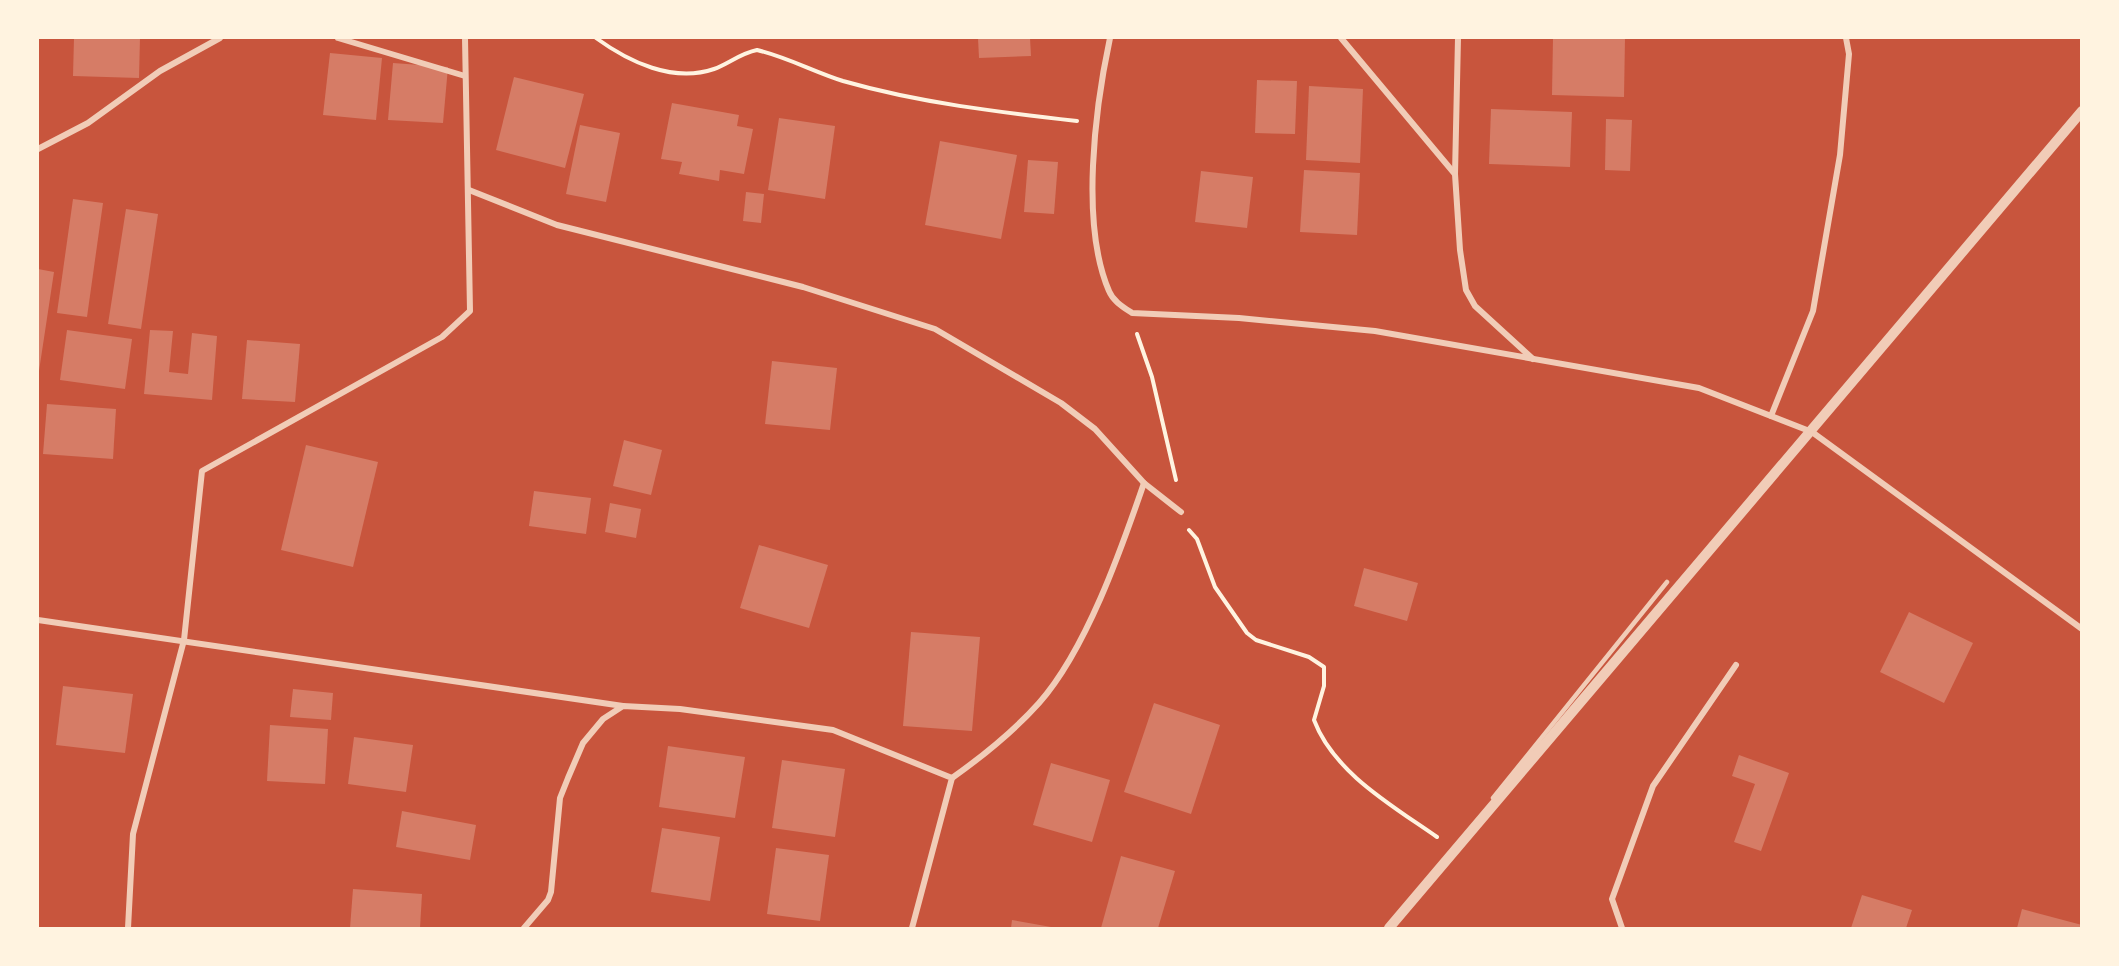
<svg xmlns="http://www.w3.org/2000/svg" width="2119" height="966" font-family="'Exo 2',sans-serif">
  <rect width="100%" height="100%" fill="#c8553d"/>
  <g fill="#d67c66">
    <path d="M74 38H140L139 78 73 76Z"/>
    <path d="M978 38H1030L1031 56 979 58Z"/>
    <path d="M1553 38H1625L1624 97 1552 95Z"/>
    <path d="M330 53 382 58 376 120 323 115Z"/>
    <path d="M393 63 448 67 443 123 388 120Z"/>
    <path d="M514 77 584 94 565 168 496 150Z"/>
    <path d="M1257 80 1297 81 1295 134 1255 133Z"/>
    <path d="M1309 86 1363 89 1360 163 1306 160Z"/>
    <path d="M672 103 739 115 737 126 753 129 744 174 720 170 719 181 679 174 682 162 661 159Z"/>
    <path d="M1491 109 1572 112 1570 167 1489 164Z"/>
    <path d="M779 118 835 126 825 199 768 190Z"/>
    <path d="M1606 119 1632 120 1630 171 1605 170Z"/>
    <path d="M580 125 620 133 606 202 566 194Z"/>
    <path d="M940 141 1017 155 1001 239 925 225Z"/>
    <path d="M1028 160 1058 162 1054 214 1024 212Z"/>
    <path d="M1304 170 1360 173 1357 235 1300 232Z"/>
    <path d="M1201 171 1253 177 1247 228 1195 222Z"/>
    <path d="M746 192 764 194 761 223 743 221Z"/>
    <path d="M73 199 103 203 87 317 57 313Z"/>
    <path d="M126 209 158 214 141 329 108 324Z"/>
    <path d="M38 269 54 272 39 371H38Z"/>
    <path d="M67 330 132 339 125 389 60 380Z"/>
    <path d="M150 330 173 331 169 372 188 374 192 333 217 336 212 400 144 394Z"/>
    <path d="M247 340 300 344 295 402 242 399Z"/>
    <path d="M772 361 837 368 830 430 765 424Z"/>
    <path d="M47 404 116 409 113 459 43 454Z"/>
    <path d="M624 440 662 450 651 495 613 486Z"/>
    <path d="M306 445 378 462 353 567 281 550Z"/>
    <path d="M534 491 591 498 586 534 529 526Z"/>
    <path d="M610 503 641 509 636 538 605 532Z"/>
    <path d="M759 545 828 565 809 628 740 608Z"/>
    <path d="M1364 568 1418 583 1407 621 1354 606Z"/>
    <path d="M1909 612 1973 643 1944 703 1880 672Z"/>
    <path d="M911 632 980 637 972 731 903 726Z"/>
    <path d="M63 686 133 694 125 753 56 745Z"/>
    <path d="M293 689 333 693 331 720 290 717Z"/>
    <path d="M1154 703 1220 725 1191 814 1124 792Z"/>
    <path d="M270 725 328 729 325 784 267 781Z"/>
    <path d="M354 737 413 745 406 792 348 784Z"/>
    <path d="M668 746 745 757 735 818 659 807Z"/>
    <path d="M1739 755 1789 773 1761 851 1734 842 1755 784 1732 776Z"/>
    <path d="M782 760 845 769 835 837 772 828Z"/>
    <path d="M1051 763 1110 780 1092 842 1033 825Z"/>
    <path d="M402 811 476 825 470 860 396 847Z"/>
    <path d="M662 828 720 837 710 901 651 892Z"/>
    <path d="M776 848 829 855 820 921 767 914Z"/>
    <path d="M1121 856 1175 871 1158 928H1101Z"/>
    <path d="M353 889 422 894 420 928H350Z"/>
    <path d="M1862 895 1912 910 1906 928H1851Z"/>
    <path d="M2022 909 2082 925V928H2017Z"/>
    <path d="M1012 920 1051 927V928H1011Z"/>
  </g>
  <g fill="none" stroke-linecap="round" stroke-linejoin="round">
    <g stroke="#fff3e0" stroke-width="4">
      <path d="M596 38C629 62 673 83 714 69 728 64 741 53 757 50 787 57 814 72 843 81 920 103 998 112 1077 121"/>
      <path d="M1137 334 1152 377 1176 480"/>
      <path d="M1189 530 1197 539 1215 587 1247 633 1256 640 1309 657 1324 667V686L1314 720C1334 773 1393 806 1437 837"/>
    </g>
    <path stroke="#f1ccb7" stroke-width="4.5" d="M1493 798 1667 582"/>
    <g stroke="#f1ccb7" stroke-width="6">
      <path d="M338 38 465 76"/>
      <path d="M1110 38C1095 108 1080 224 1109 291 1113 301 1123 307 1132 313L1239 318 1375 331 1699 388 1812 432 2082 629"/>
      <path d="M1341 38 1454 173"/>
      <path d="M1458 38 1455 174 1460 250 1466 290 1475 306 1533 359"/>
      <path d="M38 149 88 123 160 71 220 38"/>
      <path d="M469 190 557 225 803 287 935 329 1061 403 1095 429 1144 483 1181 512"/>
      <path d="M1771 416 1813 311 1840 155 1849 54 1846 38"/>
      <path d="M38 620 623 706"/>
      <path d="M952 778C983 756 1014 731 1039 703 1086 650 1121 550 1144 483"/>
      <path d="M128 928 133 834 184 640 202 471 442 337 470 311 465 38"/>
      <path d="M524 928 548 900 551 892 560 798 568 778 583 743 603 719 623 706 680 709 833 730 952 778 912 928"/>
      <path d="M1622 928 1612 899 1653 786 1736 665"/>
    </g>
    <path stroke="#f1ccb7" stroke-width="10" d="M1389 928 2082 111"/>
  </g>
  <rect width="2119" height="966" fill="none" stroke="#fff3e0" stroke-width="78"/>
</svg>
